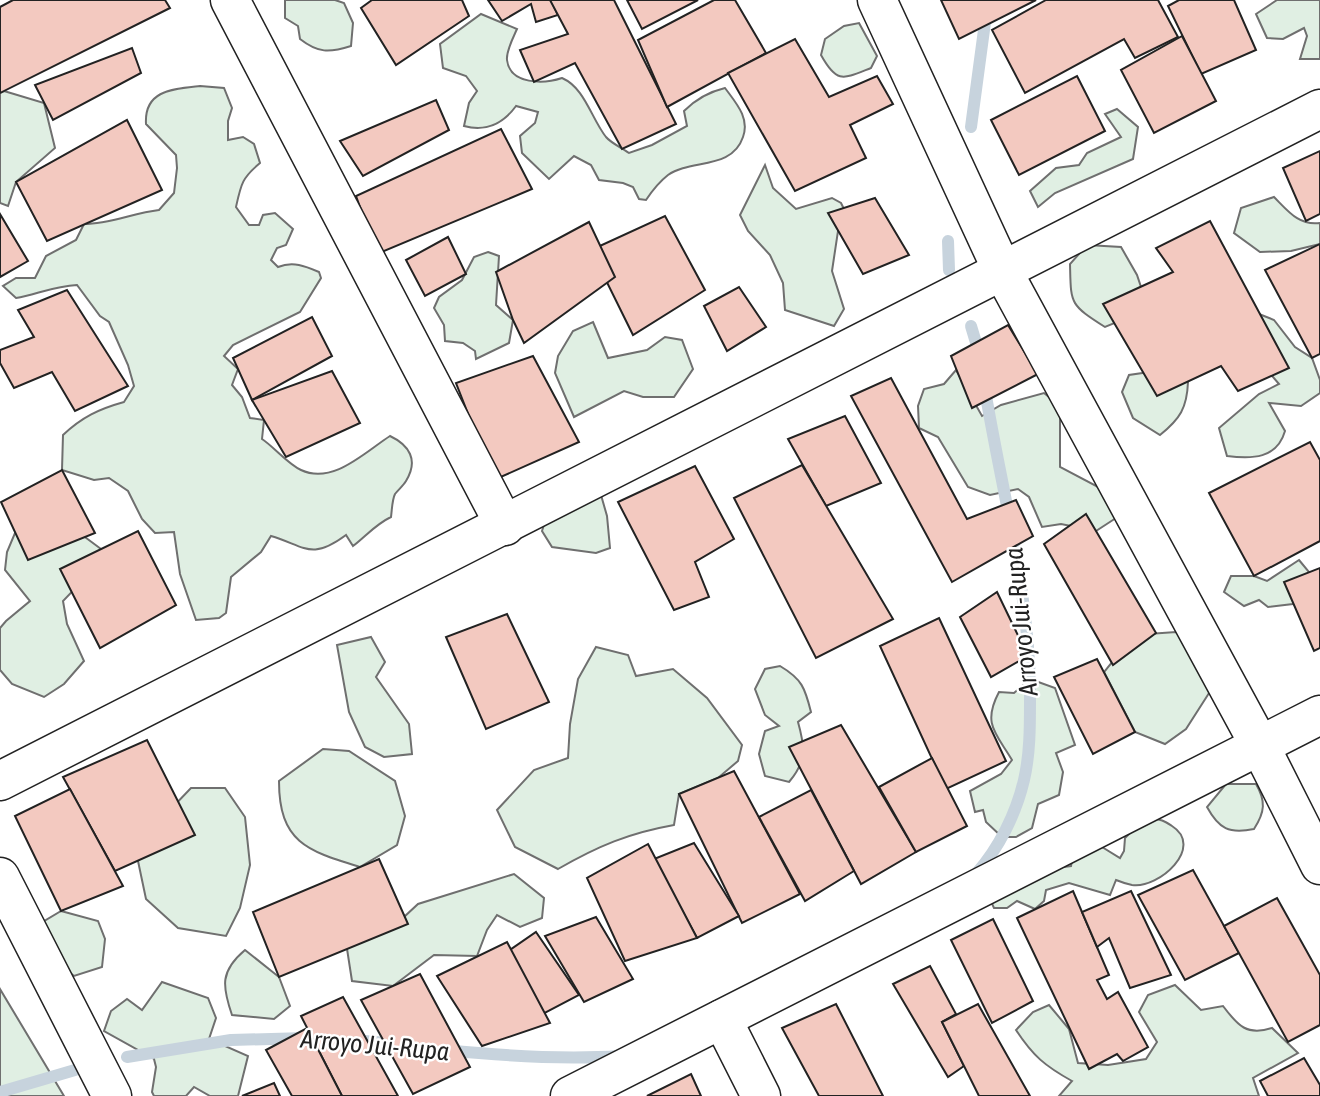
<svg xmlns="http://www.w3.org/2000/svg" width="1320" height="1096" font-family="'Asap Condensed',sans-serif">
  <rect width="100%" height="100%" fill="#fff"/>
  <g fill="#e0efe3" stroke="#6f6f6f" stroke-width="2">
    <path d="M285 0H335L344 3 353 23 351 46C329 53 318 53 300 39L298 26 285 18Z"/>
    <path d="M1277 0H1320V59H1300L1307 36 1304 28 1283 39 1267 38 1256 14Z"/>
    <path d="M481 14 517 29C513 38 506 51 507 60 510 85 544 84 562 78 585 88 591 118 606 137 611 143 622 148 629 153L652 145 687 126 684 111C696 99 708 92 725 88 736 103 750 118 743 137 732 170 691 159 668 175 659 182 652 191 646 200L639 199 633 187 623 183 599 180 591 165 574 156 549 179 522 153 520 136 535 123 538 112 516 106C503 124 485 132 464 126L469 103 477 91 466 76 443 68 440 44Z"/>
    <path d="M859 23 877 56 871 68C843 79 837 84 821 55L825 39 844 26Z"/>
    <path d="M200 86 224 88 232 108 228 121V140L243 137 254 144 260 163C242 178 241 184 236 207L249 225H259L263 215 275 213 293 229 286 245 277 248 271 260 278 267C293 261 305 266 319 272L321 278 300 312 233 345 224 356 238 369 232 385 242 397 250 418 264 420 262 439C274 447 288 464 301 470 333 485 365 452 390 436 409 445 419 460 406 481 403 486 398 490 395 494 392 500 392 510 391 517 376 524 366 536 353 546L346 535C311 561 305 546 271 536L261 552 231 577 226 613 219 618 196 620 180 574 174 532 155 533 142 519 128 491 109 478 94 480 62 470 63 435C82 417 99 409 124 402L134 386 128 365 109 322 100 316 77 285C55 286 37 294 16 298L3 286 16 278H35L46 256 76 240 84 224C110 224 133 213 159 210L174 193 177 168 176 155 146 124C144 90 173 89 200 86Z"/>
    <path d="M4 91 44 103 55 148 16 182 8 206 0 203V93Z"/>
    <path d="M1117 109 1138 127 1133 159 1055 193 1038 207 1030 191 1056 168 1079 165 1087 153 1121 137 1105 114Z"/>
    <path d="M765 165 773 188 796 209 832 198 841 203 850 221 838 231 832 271 844 309 834 326 785 310 783 283 770 255 748 231 740 215Z"/>
    <path d="M1274 197C1288 211 1299 226 1320 223V244L1291 251 1260 252 1234 233 1241 208Z"/>
    <path d="M1087 245 1121 247 1137 275 1145 299 1127 318 1105 327C1069 304 1071 304 1070 264Z"/>
    <path d="M488 252 499 256 496 305 513 320 509 343 476 359 475 351 463 343 445 341 444 325 434 308 439 297 462 280 474 257Z"/>
    <path d="M1259 314 1274 320 1295 347 1312 358 1320 380V393L1301 406 1269 403 1285 431C1277 459 1252 459 1227 456L1219 428 1259 394 1279 384 1254 355Z"/>
    <path d="M593 322 608 358 647 350 665 337 682 340 693 369 674 397H643L624 391 574 417 555 373 558 356 573 331Z"/>
    <path d="M956 370 982 416 1001 405 1044 393 1060 406V467L1102 489 1116 518 1096 531 1061 524 1042 527 1029 497 1018 489 990 495 968 487 938 437 919 428 918 406 924 389 944 384Z"/>
    <path d="M1163 370 1188 382C1187 408 1180 419 1160 435L1133 418 1122 392 1129 375Z"/>
    <path d="M601 495 607 516 610 548 596 553 552 547 542 531 549 509Z"/>
    <path d="M62 520 101 549 89 574 63 601 67 624 84 661 64 684 44 697 12 684 0 670V628L6 621 30 601 5 570 7 552 15 533 42 522Z"/>
    <path d="M1299 560 1309 572 1306 597 1293 604 1268 607 1259 600 1244 606 1224 592 1231 576H1254L1267 581Z"/>
    <path d="M1176 632 1213 662 1211 690 1186 729 1165 744 1135 732 1104 672 1134 635Z"/>
    <path d="M371 637 385 662 376 677 409 724 412 754 384 757 365 747 349 712 337 645Z"/>
    <path d="M596 647 628 655 636 676 673 669 707 698 742 745 738 761 718 778 679 794 674 825C629 833 598 846 558 869L515 847 497 810 534 770 568 758 570 724 578 679Z"/>
    <path d="M780 666C802 679 805 688 811 712L798 722C805 747 807 761 789 782L765 776 759 754 765 731 779 726 765 715 755 689 765 669Z"/>
    <path d="M1030 679 1055 688 1075 745 1056 753 1063 772 1059 795 1038 804 1032 828 1016 837H1002L986 822 983 810 975 812 970 791 1001 774 1012 760C996 733 982 724 999 692L1014 693Z"/>
    <path d="M323 749 349 751 395 781 405 816 397 845 360 867C308 851 279 843 279 781Z"/>
    <path d="M1226 784H1256C1266 801 1265 812 1254 829 1229 834 1219 829 1207 807Z"/>
    <path d="M191 788H225L245 817 250 865 240 908 226 936 178 928 146 899 138 861 144 837Z"/>
    <path d="M1152 819C1161 819 1164 821 1172 826 1205 847 1159 889 1132 885 1127 884 1121 882 1116 880L1110 895 1069 883 1046 890 1044 901 1035 909 1017 901 1007 908H994L988 895 1055 868 1071 866 1073 856 1102 847 1120 858 1124 851 1125 838 1136 827Z"/>
    <path d="M514 874 544 898 542 918 520 927 497 915 487 930 477 956 434 955 393 986 352 981 345 936 389 931 418 904Z"/>
    <path d="M61 911 98 921 105 939 102 967 74 976 57 962 41 923Z"/>
    <path d="M245 950 279 977 290 1006 274 1019 232 1015C222 986 220 971 245 950Z"/>
    <path d="M162 982 208 998 216 1018 209 1039 248 1056 238 1096H210L194 1087 186 1096H154L152 1092 156 1067 154 1059 104 1031 111 1011 127 999 142 1010Z"/>
    <path d="M1175 985 1201 1010 1223 1006C1238 1026 1247 1036 1272 1028L1298 1053 1253 1078 1259 1096H1059L1072 1081C1045 1066 1033 1056 1016 1030L1033 1012 1049 1005 1069 1029 1078 1063 1108 1065 1146 1059 1157 1042 1139 1012 1148 995Z"/>
    <path d="M0 989 64 1096H0Z"/>
  </g>
  <g fill="none" stroke-linecap="round" stroke-linejoin="round">
    <g stroke="#c7d3dd" stroke-width="12">
      <path d="M971 127 988 0"/>
      <path d="M948 241 949 270"/>
      <path d="M971 326 980 356"/>
      <path d="M976 874C999 848 1016 814 1024 780 1030 754 1030 727 1030 701 1031 594 1001 489 984 384"/>
      <path d="M352 1040 400 1044"/>
      <path d="M446 1050C504 1056 561 1060 620 1056"/>
      <path d="M127 1057 231 1040 306 1038"/>
      <path d="M0 1092 75 1070"/>
    </g>
  </g>
  <g fill="#f3c9c0" stroke="#222" stroke-width="2">
    <path d="M13 0H165L170 8 0 93V7Z"/>
    <path d="M372 0H462L469 16 396 65 361 8Z"/>
    <path d="M488 0H551L558 15 536 22 531 4 502 21Z"/>
    <path d="M550 0H614L676 124 622 149 575 63 534 82 520 50 568 34Z"/>
    <path d="M627 0H698L642 29Z"/>
    <path d="M714 0H735L766 53 667 107 638 40Z"/>
    <path d="M941 0H1036L959 39Z"/>
    <path d="M1046 0H1158L1178 37 1135 58 1124 39 1025 93 992 30Z"/>
    <path d="M1179 0H1234L1256 50 1201 74 1168 6Z"/>
    <path d="M1182 36 1216 101 1154 133 1121 70Z"/>
    <path d="M795 39 829 97 877 76 893 104 850 125 866 158 795 191 728 73Z"/>
    <path d="M132 48 141 73 53 120 35 85Z"/>
    <path d="M1077 76 1105 131 1019 175 991 120Z"/>
    <path d="M436 100 449 130 363 176 340 141Z"/>
    <path d="M127 120 162 190 47 241 16 182Z"/>
    <path d="M501 129 532 189 377 254 356 196Z"/>
    <path d="M1320 151V214L1306 221 1283 168Z"/>
    <path d="M875 198 909 255 863 274 828 213Z"/>
    <path d="M0 214 28 261 0 277Z"/>
    <path d="M665 216 705 290 633 335 591 250Z"/>
    <path d="M1210 221 1289 368 1238 391 1221 366 1157 396 1103 304 1173 272 1156 248Z"/>
    <path d="M589 222 615 277 524 343 513 320 496 272Z"/>
    <path d="M448 237 466 274 425 296 406 260Z"/>
    <path d="M1320 244V354L1312 358 1265 270Z"/>
    <path d="M739 287 766 327 727 351 704 306Z"/>
    <path d="M67 290 128 386 75 411 52 372 14 388 0 363V350L34 337 18 310Z"/>
    <path d="M312 317 332 356 252 400 233 358Z"/>
    <path d="M1008 325 1038 374 972 408 951 356Z"/>
    <path d="M533 356 579 442 494 480 456 383Z"/>
    <path d="M332 371 360 423 286 457 252 400Z"/>
    <path d="M891 378 967 519 1016 500 1033 536 952 582 851 396Z"/>
    <path d="M845 416 881 483 826 506 788 439Z"/>
    <path d="M1310 442 1320 460V541L1254 576 1209 493Z"/>
    <path d="M802 465 893 619 816 658 734 498Z"/>
    <path d="M695 466 734 539 695 562 709 597 674 610 618 502Z"/>
    <path d="M62 470 95 533 28 560 1 502Z"/>
    <path d="M1086 514 1156 633 1113 665 1044 544Z"/>
    <path d="M138 531 176 605 100 648 60 569Z"/>
    <path d="M1320 568V648L1314 651 1284 582Z"/>
    <path d="M997 592 1028 656 991 677 960 617Z"/>
    <path d="M507 614 549 702 486 729 446 637Z"/>
    <path d="M939 618 1006 761 946 789 880 646Z"/>
    <path d="M1097 659 1135 732 1093 754 1054 677Z"/>
    <path d="M841 725 916 852 861 884 789 747Z"/>
    <path d="M147 740 195 835 115 871 63 777Z"/>
    <path d="M932 758 967 826 916 852 879 787Z"/>
    <path d="M734 771 800 894 742 923 679 794Z"/>
    <path d="M70 789 123 886 61 911 15 816Z"/>
    <path d="M811 790 854 871 805 901 759 817Z"/>
    <path d="M694 843 739 916 697 938 654 859Z"/>
    <path d="M648 844 697 938 625 961 587 878Z"/>
    <path d="M379 859 408 924 279 977 253 912Z"/>
    <path d="M1193 870 1239 953 1185 980 1138 895Z"/>
    <path d="M1073 891 1109 975 1097 980 1107 999 1118 992 1148 1047 1123 1061 1117 1054 1089 1069 1017 918Z"/>
    <path d="M1131 891 1171 975 1130 988 1109 938 1097 947 1082 912Z"/>
    <path d="M1277 898 1320 975V1025L1288 1042 1224 926Z"/>
    <path d="M596 917 633 979 584 1002 545 936Z"/>
    <path d="M993 919 1033 1001 992 1023 951 940Z"/>
    <path d="M536 932 579 995 539 1016 507 952Z"/>
    <path d="M507 942 550 1023 482 1046 437 976Z"/>
    <path d="M930 966 956 1014 942 1022 964 1066 948 1077 893 984Z"/>
    <path d="M420 974 470 1067 413 1094 361 1000Z"/>
    <path d="M343 997 398 1096H342L301 1016Z"/>
    <path d="M836 1004 883 1096H819L782 1028Z"/>
    <path d="M978 1004 1030 1096H979L942 1022Z"/>
    <path d="M307 1028 342 1096H292L266 1050Z"/>
    <path d="M1304 1058 1320 1085V1096H1268L1260 1081Z"/>
    <path d="M691 1074 701 1096H647Z"/>
    <path d="M274 1083 280 1096H242Z"/>
  </g>
  <g fill="none" stroke-linecap="round" stroke-linejoin="round">
    <defs>
      <g id="minor">
        <path d="M230 0 505 526"/>
        <path d="M877 0 1002 270 1260 746 1320 865"/>
        <path d="M0 781 1320 109"/>
        <path d="M0 877 112 1096"/>
        <path d="M722 1019 761 1096"/>
        <path d="M570 1096 1320 715"/>
      </g>
    </defs>
    <use href="#minor" stroke="#222" stroke-width="41"/>
    <use href="#minor" stroke="#fff" stroke-width="38"/>
  </g>
  <g text-anchor="middle" stroke-width="5" stroke-linejoin="round" paint-order="stroke">
    <g font-size="26" font-style="italic" fill="#222" stroke="#fff">
      <text transform="translate(1021 622) rotate(-96)" y="9">Arroyo Jui-Rupa</text>
      <text transform="translate(375 1045) rotate(5)" y="9">Arroyo Jui-Rupa</text>
    </g>
  </g>
</svg>
